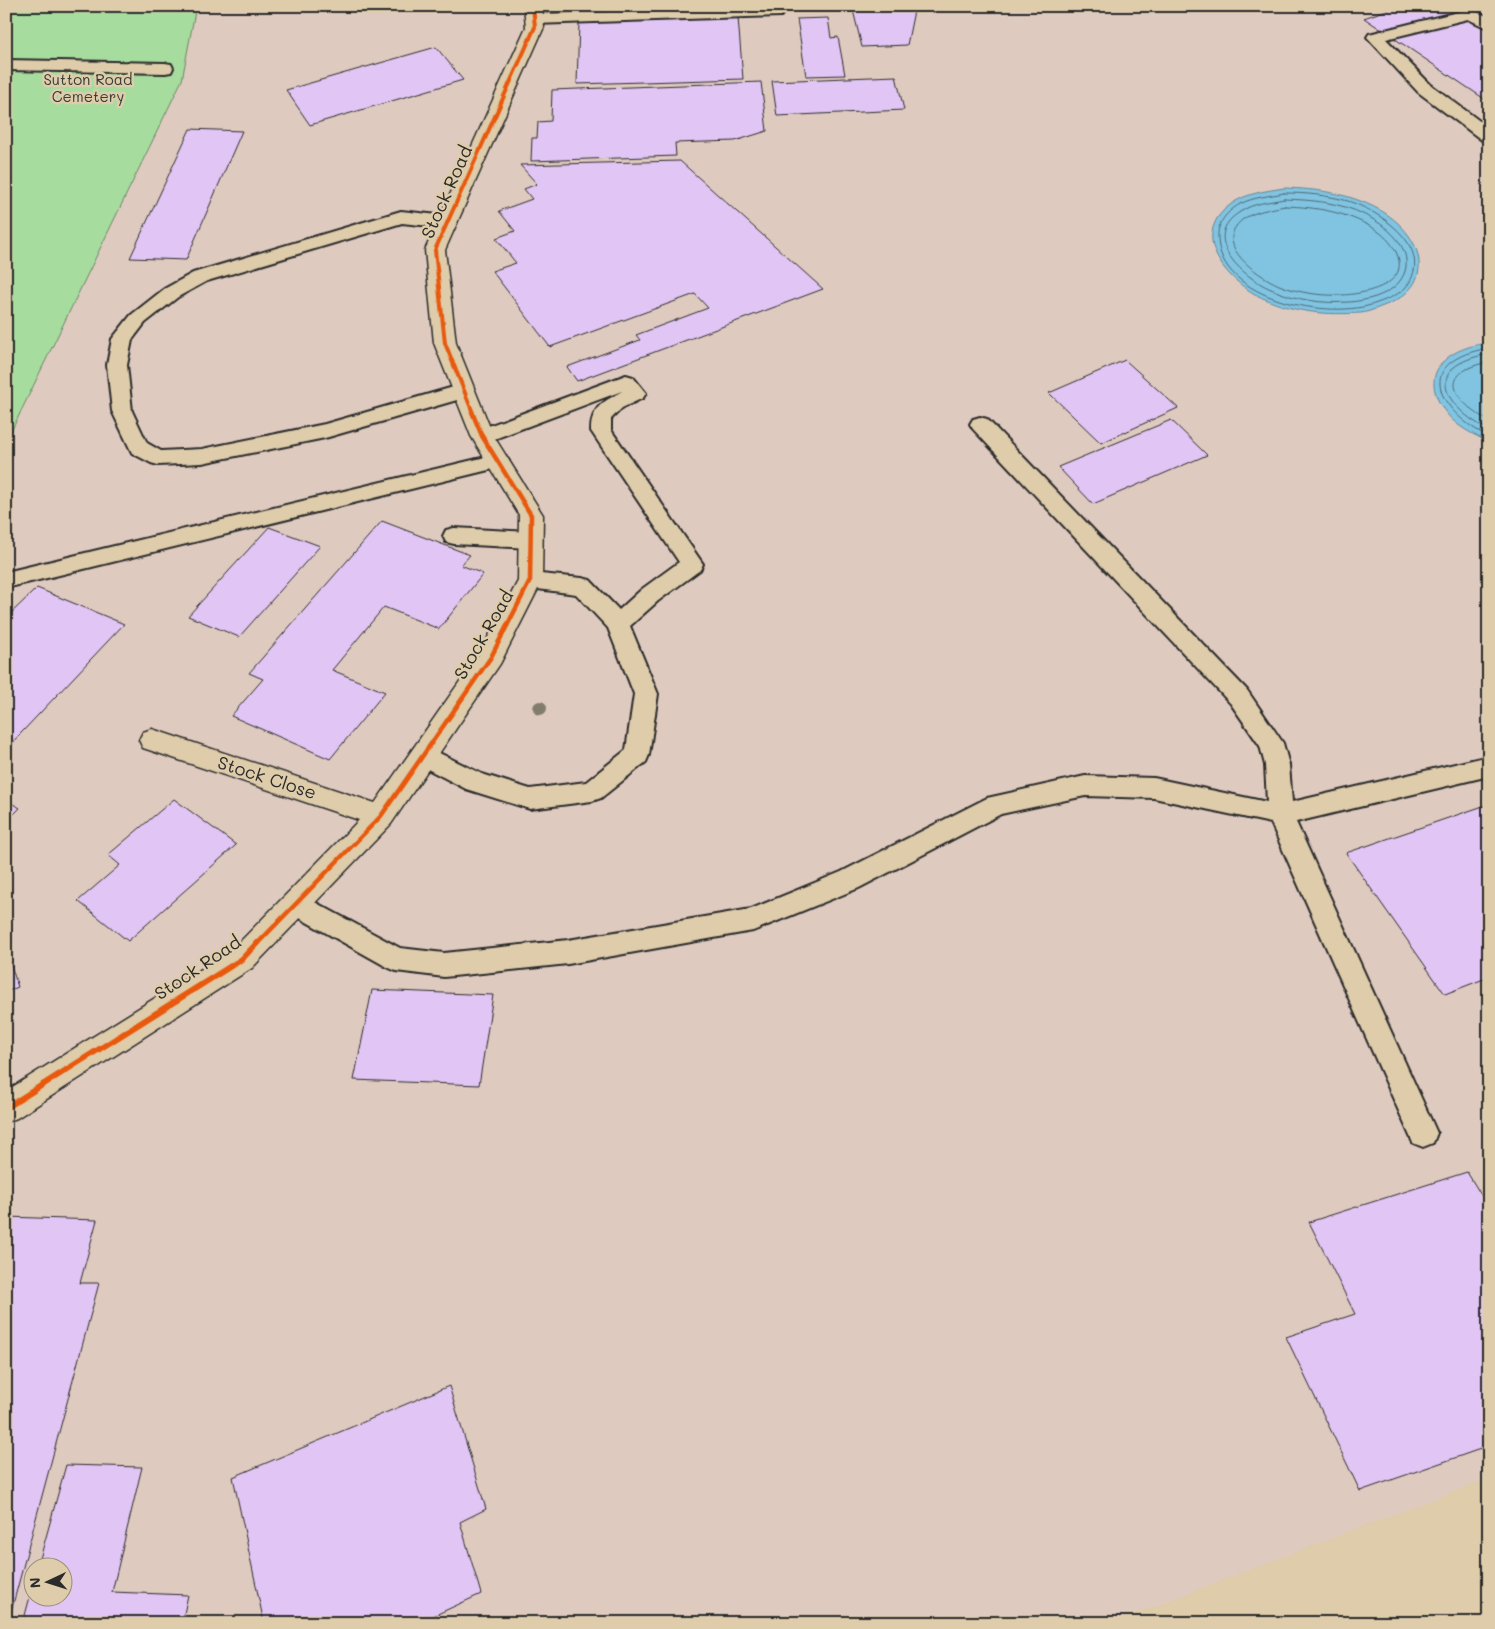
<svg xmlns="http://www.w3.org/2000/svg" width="1495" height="1629" font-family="Mali,sans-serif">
  <rect width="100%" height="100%" fill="#deccaa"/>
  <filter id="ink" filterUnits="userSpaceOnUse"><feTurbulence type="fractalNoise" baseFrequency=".02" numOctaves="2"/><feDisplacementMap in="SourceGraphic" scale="10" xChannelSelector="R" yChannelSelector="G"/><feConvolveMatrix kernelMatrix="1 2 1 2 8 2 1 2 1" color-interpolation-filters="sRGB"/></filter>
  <g filter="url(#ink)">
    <path fill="#dfcac0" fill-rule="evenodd" d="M196 6H1489V1478L1110 1623H6V442L182 80ZM32 1566H62V1596H32Z"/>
    <path fill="#a7dc9f" stroke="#698465" d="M6 6H196L182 80 6 442Z"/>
    <g fill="#80c4e1" stroke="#5e8798">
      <path d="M1284 188C1317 189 1348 193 1378 209 1423 233 1440 286 1383 306 1375 309 1369 312 1361 313 1328 315 1296 313 1265 299 1229 284 1187 237 1230 205 1245 193 1266 191 1284 188Z"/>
      <path d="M1489 343V442C1474 435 1457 427 1447 414 1415 374 1447 347 1489 343Z"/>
    </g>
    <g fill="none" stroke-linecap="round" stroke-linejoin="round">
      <g stroke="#4d6874" stroke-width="1">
        <path d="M1284 193C1305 193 1327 195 1348 201 1379 211 1432 245 1409 283 1402 294 1388 299 1377 303 1331 321 1218 300 1218 237 1217 222 1228 211 1240 204 1254 197 1269 196 1284 193Z"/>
        <path d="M1284 199C1312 200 1340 202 1365 215 1426 245 1418 297 1349 302 1323 304 1295 300 1271 289 1242 277 1199 237 1240 212 1253 203 1269 202 1284 199Z"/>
        <path d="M1285 206C1316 207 1346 212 1373 228 1383 234 1391 242 1396 252 1412 284 1366 294 1342 295 1321 296 1299 293 1279 285 1257 275 1212 245 1242 220 1254 211 1271 209 1285 206Z"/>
        <path d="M1489 348C1412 361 1436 410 1489 437"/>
        <path d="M1489 354C1421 365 1443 407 1489 430"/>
        <path d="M1489 362C1435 372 1453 401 1489 421"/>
      </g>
    </g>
    <g fill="#e1c6f5" stroke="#2b2b2b">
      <path d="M852 6H915L907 45 862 47Z"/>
      <path d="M1398 6H1489V102L1364 18Z"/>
      <path d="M738 18 743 79 577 84 579 22Z"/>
      <path d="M828 18 831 38 838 37 845 75 806 76 797 19Z"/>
      <path d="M436 47 463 80 310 125 286 90Z"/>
      <path d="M896 76 904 110 777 116 772 81Z"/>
      <path d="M761 82 767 131 735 141 675 143 676 156 531 161 532 138H537L538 122 551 121 552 90Z"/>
      <path d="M190 129 242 131 186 260 130 258Z"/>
      <path d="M680 161 823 289 577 381 567 367 640 340 636 335 708 308 695 294 550 347 492 271 516 263 496 238 515 231 499 211 532 199 524 189 537 184 520 165Z"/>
      <path d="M1125 360 1178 408 1101 443 1049 393Z"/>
      <path d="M1171 420 1207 455 1093 504 1058 467Z"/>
      <path d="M382 521 470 555 461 565 483 574 439 629 384 607 332 670 385 692 330 759 231 716 263 679 249 673Z"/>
      <path d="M269 527 320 546 239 637 188 616Z"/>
      <path d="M37 588 124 624 6 749V618Z"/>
      <path d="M174 799 236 845 128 941 78 901 120 865 108 855Z"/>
      <path d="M6 800 20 808 6 822Z"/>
      <path d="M1489 804V977L1445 994 1346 853Z"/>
      <path d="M6 950 18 987 6 992Z"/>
      <path d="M372 990 493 995 479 1085 354 1080Z"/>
      <path d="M1467 1172 1489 1208V1446L1360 1491 1286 1337 1355 1314 1309 1222Z"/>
      <path d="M6 1217 97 1220 80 1283H99L8 1623Z"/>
      <path d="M449 1386 486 1509 460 1522 481 1594 418 1623H264L233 1477Z"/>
      <path d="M66 1465 142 1467 112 1592 188 1595 182 1623H23L32 1589V1596H62V1566H38Z"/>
    </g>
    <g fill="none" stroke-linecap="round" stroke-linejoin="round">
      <defs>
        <g id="service">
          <path d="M775 8 781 10 783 13 781 16 534 24 528 22 526 19 528 16 534 14Z"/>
          <path d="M1470 9 1489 17V29L1468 19 1386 39 1430 84 1489 128V142L1483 141 1418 92 1367 37 1369 34Z"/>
          <path d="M6 60 165 63 171 64 173 68 171 72 165 73 6 70Z"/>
          <path d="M401 211 448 216 455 218 457 222 455 226 448 228 402 223 207 281 178 297 145 323 132 340 127 365 132 411 147 443 161 451 202 449 325 424 464 384 471 386 474 391 471 396 325 438 202 463 158 465 151 463 132 453 112 411 107 365 112 339 131 315 164 289 193 273Z"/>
          <path d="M626 375 633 377 646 393 643 398 622 408 611 419V430L703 564 700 570 658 601 630 626 658 694 649 755 646 762 601 798 592 801 530 809 466 789 414 762 411 755 414 748 423 745 482 774 530 789 586 782 626 750 634 694 608 628 576 594 522 587 519 581 522 575 530 573 582 578 590 580 619 610 642 589 679 562 591 431C591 406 604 402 622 391L489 441 482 443 475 441 472 436 475 431Z"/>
          <path d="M980 417 987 419 1247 690 1283 743 1289 765 1292 802 1489 756V776L1296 822 1437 1133 1433 1143 1423 1147 1413 1143 1271 823 1154 798 1085 796 1001 814 859 888 753 931 568 964 444 977 396 971 387 967 287 911 283 903 287 895 296 892 400 948 444 953 568 940 751 909 841 872 987 798 1085 776 1154 778 1267 802 1265 765 1260 746 1231 704 973 429 970 424 973 419Z"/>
          <path d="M498 454 505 456 509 461 505 466 6 588V572Z"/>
          <path d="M454 528 531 532 539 534 542 540 539 546 531 548 454 544 446 542 443 536 446 530Z"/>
        </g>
        <path id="minor" d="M524 6H542L544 27 445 250 456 343 493 435 543 515 542 581 500 664 391 824 252 968 17 1118 6 1122V1091L232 950 359 820 143 748 139 740 143 732 152 729 375 803 481 651 518 581 519 515 471 436 434 343 425 250 526 27Z"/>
      </defs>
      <use href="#service" stroke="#2b2b2b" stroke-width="4"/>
      <use href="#minor" stroke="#2b2b2b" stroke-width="3"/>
      <use href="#service" fill="#deccaa" fill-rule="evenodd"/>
      <use href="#minor" fill="#deccaa" fill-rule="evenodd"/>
      <defs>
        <path id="cycleway-far2" d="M473 413 445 343 435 250 535 27 533 6"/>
        <path id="cycleway-far1" d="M256 945 381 816 491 657 530 581 531 515 482 436 472 412"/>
        <path id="cycleway" d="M6 1108 242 959 257 943"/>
      </defs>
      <use href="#cycleway-far2" stroke="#deccaa" stroke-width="6"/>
      <use href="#cycleway-far1" stroke="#deccaa" stroke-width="8"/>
      <use href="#cycleway" stroke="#deccaa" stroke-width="9"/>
      <use href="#cycleway-far2" stroke="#e8590c" stroke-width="4"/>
      <use href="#cycleway-far1" stroke="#e8590c" stroke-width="4.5"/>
      <use href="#cycleway" stroke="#e8590c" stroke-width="6"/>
    </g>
    <circle fill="#827d6b" cx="540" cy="708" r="7"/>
  </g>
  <g text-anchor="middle" stroke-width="5" stroke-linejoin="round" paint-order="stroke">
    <g font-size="15" fill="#373d37" stroke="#deccaa">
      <text x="88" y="85">Sutton Road<tspan x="88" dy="17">Cemetery</tspan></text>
    </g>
    <g font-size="18" fill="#2b2b2b" stroke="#deccaa">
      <text transform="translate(447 192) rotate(-66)" y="6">Stock Road</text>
      <text transform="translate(484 635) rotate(-60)" y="6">Stock Road</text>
      <text transform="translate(267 778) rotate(18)" y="6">Stock Close</text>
      <text transform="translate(198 968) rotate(-34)" y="6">Stock Road</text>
    </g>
  </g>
  <rect width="1495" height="1629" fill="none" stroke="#deccaa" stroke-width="25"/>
  <rect x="12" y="12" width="1470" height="1604" fill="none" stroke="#2b2b2b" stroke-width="2" filter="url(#ink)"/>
  <g transform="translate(48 1582) rotate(266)"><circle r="24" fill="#deccaa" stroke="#968c77"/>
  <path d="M0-4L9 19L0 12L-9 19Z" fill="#2b2b2b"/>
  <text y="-8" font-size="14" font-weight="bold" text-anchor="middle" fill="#2b2b2b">N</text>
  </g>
</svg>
